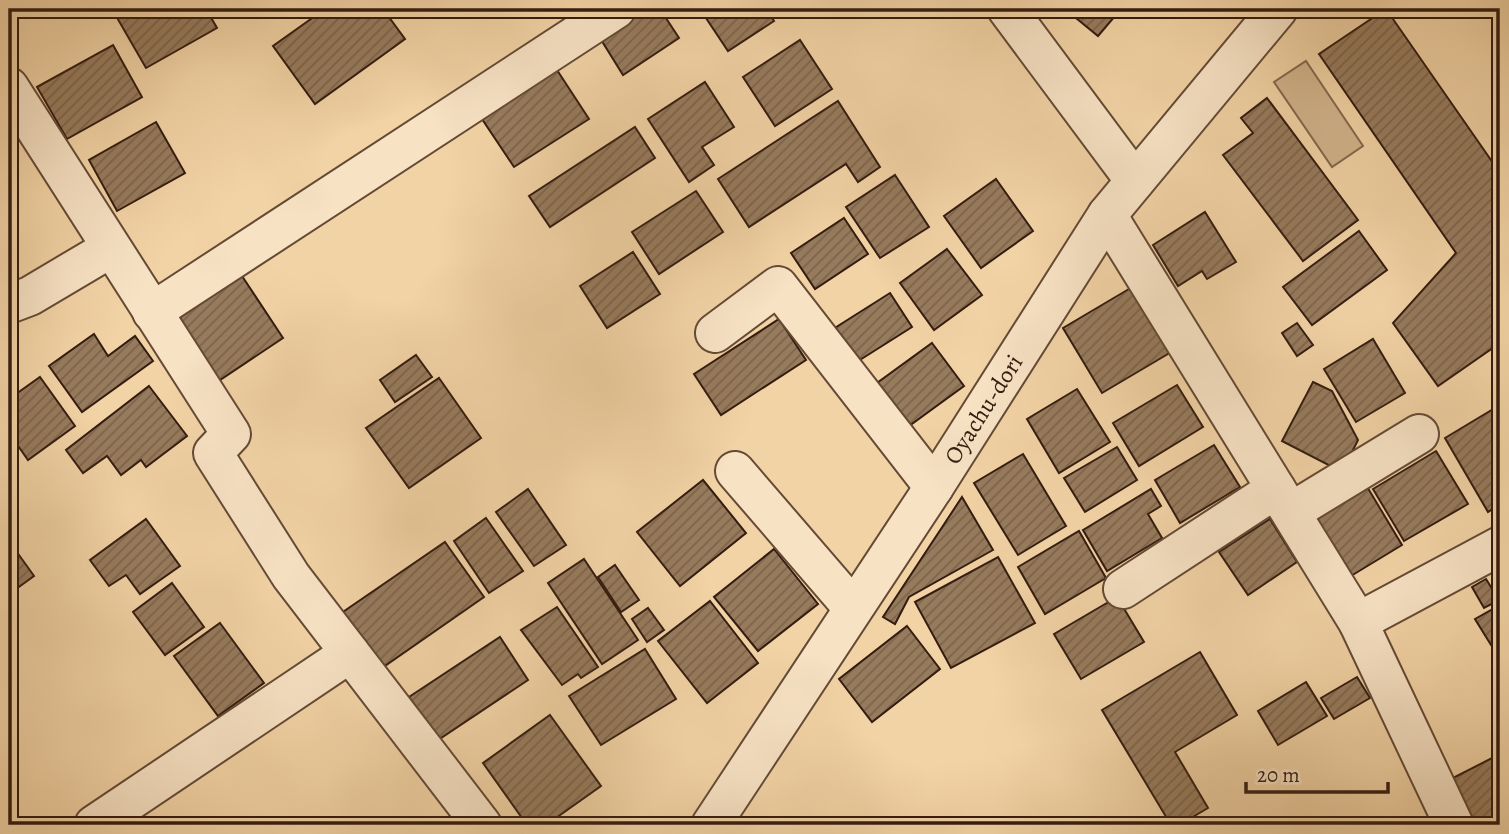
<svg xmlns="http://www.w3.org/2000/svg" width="1509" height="834" font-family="Alegreya,serif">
  <defs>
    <pattern id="building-hatch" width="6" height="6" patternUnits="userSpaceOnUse" patternTransform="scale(1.75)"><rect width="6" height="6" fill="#977b5d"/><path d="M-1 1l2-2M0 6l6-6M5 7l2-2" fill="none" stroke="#7c644b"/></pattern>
  </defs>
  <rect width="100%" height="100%" fill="#f2d3a5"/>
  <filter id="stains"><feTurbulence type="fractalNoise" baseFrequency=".00286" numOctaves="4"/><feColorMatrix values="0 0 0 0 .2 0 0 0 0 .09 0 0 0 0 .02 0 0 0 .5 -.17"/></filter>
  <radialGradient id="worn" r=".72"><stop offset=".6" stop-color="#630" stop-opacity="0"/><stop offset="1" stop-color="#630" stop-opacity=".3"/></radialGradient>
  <path fill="#d2b48c" stroke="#83684e" stroke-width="2" d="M1306 61 1363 146 1332 167 1274 82Z"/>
  <g fill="url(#building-hatch)" stroke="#341c10" stroke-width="2">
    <path d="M112 9H206L217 28 146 68Z"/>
    <path d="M325 9H383L405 39 315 104 273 46Z"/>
    <path d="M645 9H660L679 38 623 75 600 38Z"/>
    <path d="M700 9H766L774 21 728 51Z"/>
    <path d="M1065 9H1121L1098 36Z"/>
    <path d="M1386 9 1500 173V343L1438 386 1393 323 1456 253 1319 54Z"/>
    <path d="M800 40 832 89 775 126 743 77Z"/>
    <path d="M113 45 142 97 67 139 37 87Z"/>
    <path d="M557 70 589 119 514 167 482 119Z"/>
    <path d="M705 82 734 127 702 147 714 165 689 182 648 119Z"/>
    <path d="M1267 98 1358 220 1303 261 1223 155 1253 133 1241 118Z"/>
    <path d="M838 101 880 167 858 182 846 164 749 227 718 179Z"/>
    <path d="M156 122 185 173 117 211 89 160Z"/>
    <path d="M635 127 655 158 550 227 529 196Z"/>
    <path d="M895 175 929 227 880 258 846 207Z"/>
    <path d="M996 179 1033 231 981 268 944 216Z"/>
    <path d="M696 191 723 232 659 274 632 232Z"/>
    <path d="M1205 212 1236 262 1207 279 1202 271 1178 286 1153 245Z"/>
    <path d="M844 218 868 254 815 289 791 253Z"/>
    <path d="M1359 231 1387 270 1312 325 1283 287Z"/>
    <path d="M947 249 982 295 934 330 900 283Z"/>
    <path d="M633 252 660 294 607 328 580 286Z"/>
    <path d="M242 276 283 338 217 382 176 320Z"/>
    <path d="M1134 286 1173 351 1102 393 1063 328Z"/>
    <path d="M890 293 912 327 852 365 830 331Z"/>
    <path d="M779 319 806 360 721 415 694 374Z"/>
    <path d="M1297 323 1313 345 1297 356 1282 333Z"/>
    <path d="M94 334 108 356 135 336 153 361 82 412 49 366Z"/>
    <path d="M1373 339 1405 393 1356 422 1324 369Z"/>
    <path d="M932 343 964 386 909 426 877 383Z"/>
    <path d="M416 355 432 377 395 402 380 380Z"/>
    <path d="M40 377 75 426 28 460 16 443 9 448V399Z"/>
    <path d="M439 378 481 438 409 488 366 428Z"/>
    <path d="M1313 382 1332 391 1358 440 1342 472 1282 441Z"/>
    <path d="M1177 385 1203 427 1139 466 1113 423Z"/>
    <path d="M149 386 187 436 146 467 141 460 121 475 107 456 83 473 66 450Z"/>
    <path d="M1077 389 1110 442 1059 473 1027 419Z"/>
    <path d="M1500 405V504L1488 512 1445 438Z"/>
    <path d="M1214 445 1240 487 1180 523 1155 480Z"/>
    <path d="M1117 447 1137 480 1085 512 1064 478Z"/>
    <path d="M1436 451 1468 504 1404 541 1373 489Z"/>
    <path d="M1023 454 1066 526 1018 555 974 483Z"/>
    <path d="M703 480 746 533 680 586 637 532Z"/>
    <path d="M1366 485 1402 545 1346 579 1309 518Z"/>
    <path d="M528 489 566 545 534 566 496 512Z"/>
    <path d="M1151 489 1161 506 1148 514 1162 538 1107 571 1083 530Z"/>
    <path d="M962 497 993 550 909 597 895 624 883 617Z"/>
    <path d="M486 518 523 571 489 593 454 541Z"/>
    <path d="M146 519 180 566 140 594 126 575 109 586 90 560Z"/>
    <path d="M1270 519 1297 562 1248 595 1219 552Z"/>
    <path d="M1079 531 1106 578 1045 614 1018 567Z"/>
    <path d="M9 541 34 576 9 594Z"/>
    <path d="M445 542 484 597 379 670 340 614Z"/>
    <path d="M774 549 818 604 758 651 714 597Z"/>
    <path d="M998 557 1035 623 951 668 915 602Z"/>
    <path d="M584 559 638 640 602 664 548 583Z"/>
    <path d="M615 565 639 600 621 612 598 577Z"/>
    <path d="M1486 579 1499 600 1484 608 1472 587Z"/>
    <path d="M172 583 204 627 165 655 133 612Z"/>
    <path d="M1117 597 1144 642 1081 679 1054 634Z"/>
    <path d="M710 601 758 663 707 703 658 641Z"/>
    <path d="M1500 605V640L1491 645 1475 619Z"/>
    <path d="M557 607 598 667 581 678 578 674 562 685 521 630Z"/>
    <path d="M648 608 664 630 647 642 632 619Z"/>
    <path d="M220 623 264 683 218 716 174 656Z"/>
    <path d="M907 626 940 669 872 722 839 679Z"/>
    <path d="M500 637 528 680 438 740 409 697Z"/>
    <path d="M645 649 676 699 601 745 569 696Z"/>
    <path d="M1200 652 1237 715 1175 752 1208 808 1179 825H1171L1102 710Z"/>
    <path d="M1357 677 1370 698 1334 719 1321 698Z"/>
    <path d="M1306 682 1327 716 1278 745 1258 711Z"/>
    <path d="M550 715 601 786 546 825H527L483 763Z"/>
    <path d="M1500 754V819L1488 825H1472L1449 780Z"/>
  </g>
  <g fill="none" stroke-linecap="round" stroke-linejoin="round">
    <defs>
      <g id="minor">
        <path d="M1007 9 1135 181"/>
        <path d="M9 87 231 434 213 453 291 576 482 825"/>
        <path d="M1107 215 1358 622 1454 825"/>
        <path d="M9 304 30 296 111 248"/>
        <path d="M152 312 616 9"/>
        <path d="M715 333 778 286 934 487"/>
        <path d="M735 471 853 608"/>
        <path d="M1291 512 1419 434"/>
        <path d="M1123 589 1276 489"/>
        <path d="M1358 622 1500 546"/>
        <path d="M94 825 350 653"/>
        <path id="s1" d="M711 825 934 487 1107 215 1278 9"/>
      </g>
    </defs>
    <use href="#minor" stroke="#644a35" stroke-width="42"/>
    <use href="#minor" stroke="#f7e2c4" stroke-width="38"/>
  </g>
  <g text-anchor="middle" stroke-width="6" stroke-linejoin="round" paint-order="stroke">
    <g font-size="24" fill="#341c10" stroke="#f7e2c4">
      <text dy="8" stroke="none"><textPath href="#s1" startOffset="497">Oyachu-dori</textPath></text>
    </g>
  </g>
  <rect width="1509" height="834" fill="none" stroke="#f2d3a5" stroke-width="35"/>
  <rect x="10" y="10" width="1488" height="813" fill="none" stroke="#341c10" stroke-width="3.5"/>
  <rect x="18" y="18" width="1474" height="799" fill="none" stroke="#341c10" stroke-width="2"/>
  <path d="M1246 782v10h142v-10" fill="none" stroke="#341c10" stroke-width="3.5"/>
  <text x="1257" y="782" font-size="21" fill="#341c10" stroke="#f7e2c4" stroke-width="5" paint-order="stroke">20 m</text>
  <rect width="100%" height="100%" filter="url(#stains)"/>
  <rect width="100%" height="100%" fill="url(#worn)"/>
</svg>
